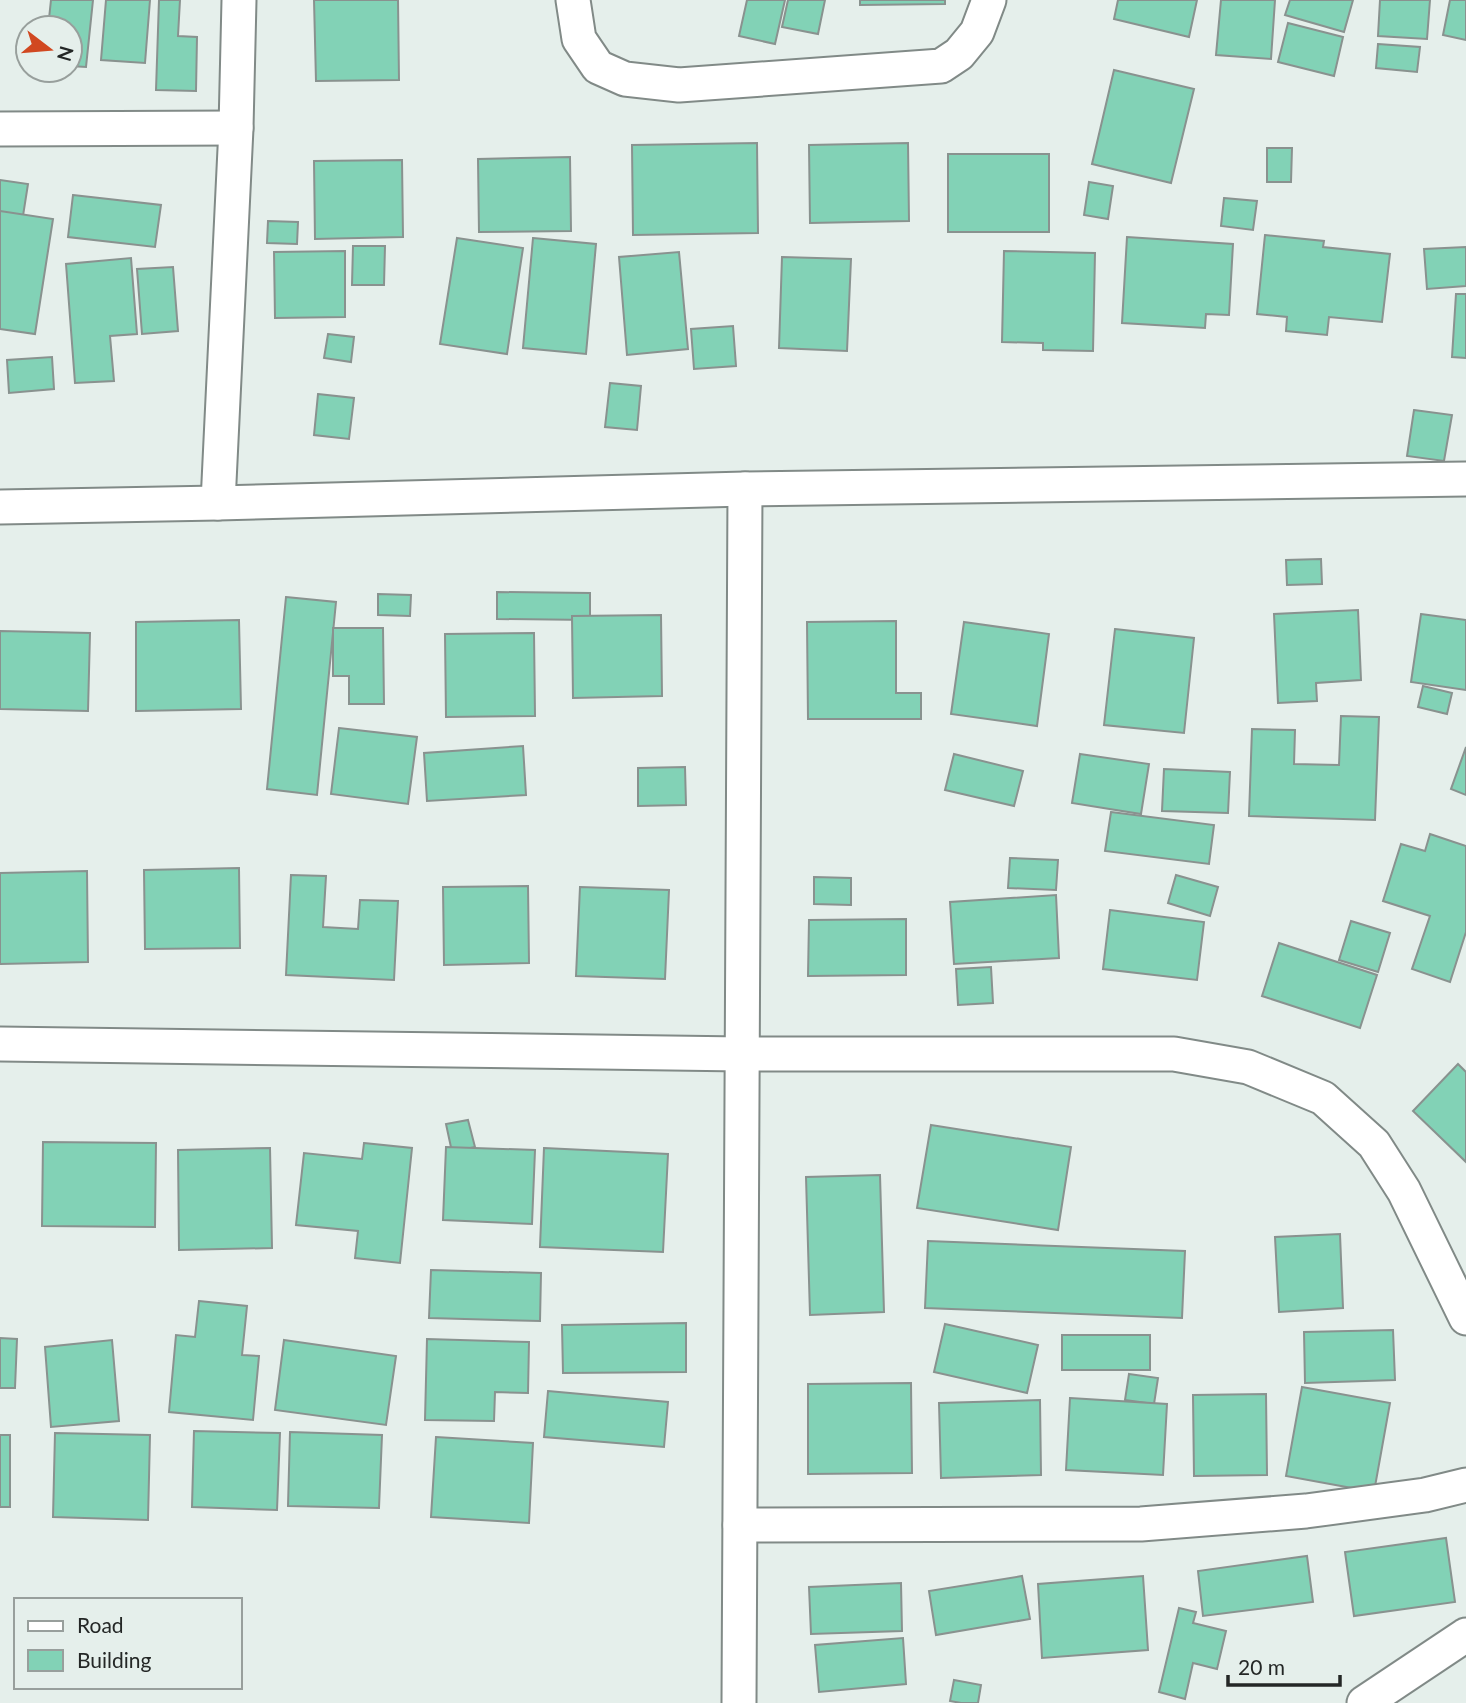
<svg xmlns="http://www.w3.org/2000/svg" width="1466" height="1703" font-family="Lato,sans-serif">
  <rect width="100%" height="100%" fill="#e5efeb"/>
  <g fill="#82d2b6" stroke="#89928f" stroke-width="2">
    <path d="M51 0H93L86 67 70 66V28H48Z"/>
    <path d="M106 0H150L145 63 101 60Z"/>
    <path d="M159 0H180L178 36 197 37 196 91 156 90Z"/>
    <path d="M314 0H398L399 80 316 81Z"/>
    <path d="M747 0H785L775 44 739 36Z"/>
    <path d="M788 0H825L818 34 782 27Z"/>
    <path d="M860 0H945V4L860 5Z"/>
    <path d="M1118 0H1197L1189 37 1114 19Z"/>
    <path d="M1221 0H1275L1271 59 1216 55Z"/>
    <path d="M1290 0H1353L1344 32 1285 15Z"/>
    <path d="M1380 0H1430L1427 39 1378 36Z"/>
    <path d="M1450 0H1466V40L1443 35Z"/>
    <path d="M1288 23 1343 37 1334 76 1278 62Z"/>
    <path d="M1378 44 1420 47 1417 72 1376 68Z"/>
    <path d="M1114 70 1194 89 1171 183 1092 164Z"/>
    <path d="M757 143 758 233 633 235 632 145Z"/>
    <path d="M908 143 909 221 810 223 809 145Z"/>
    <path d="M1267 148H1292L1291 182H1267Z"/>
    <rect x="948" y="154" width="101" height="78"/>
    <path d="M570 157 571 231 479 232 478 159Z"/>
    <path d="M402 160 403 237 315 239 314 161Z"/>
    <path d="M0 180 28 184 23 216 0 213Z"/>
    <path d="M1089 182 1113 186 1108 219 1084 215Z"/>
    <path d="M73 195 161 205 155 247 68 237Z"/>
    <path d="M1224 198 1257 201 1253 230 1221 226Z"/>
    <path d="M0 211 53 219 35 334 0 329Z"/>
    <path d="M268 221 298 222 297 244 267 243Z"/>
    <path d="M1265 235 1324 241 1323 247 1390 254 1382 322 1329 317 1327 335 1286 331 1287 317 1257 314Z"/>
    <path d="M1127 237 1233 244 1229 315 1206 314 1205 328 1122 323Z"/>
    <path d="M457 238 523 248 507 354 440 344Z"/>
    <path d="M533 238 596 244 586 354 523 348Z"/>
    <path d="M353 246H385L384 285H352Z"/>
    <path d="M1466 247V286L1427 289 1424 249Z"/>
    <path d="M345 251V317L275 318 274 252Z"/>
    <path d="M1004 251 1095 253 1093 351 1043 350V343L1002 342Z"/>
    <path d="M679 252 688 349 627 355 619 257Z"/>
    <path d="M782 257 851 259 847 351 779 348Z"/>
    <path d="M131 258 137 334 110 336 114 381 75 383 66 264Z"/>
    <path d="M173 267 178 331 142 334 137 269Z"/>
    <path d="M1456 294H1466V358L1452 357Z"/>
    <path d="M733 326 736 366 694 369 691 329Z"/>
    <path d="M328 334 354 337 351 362 324 358Z"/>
    <path d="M52 357 54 389 9 393 7 360Z"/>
    <path d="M610 383 641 386 637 430 605 427Z"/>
    <path d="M318 394 354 398 349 439 314 435Z"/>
    <path d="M1414 410 1452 415 1444 461 1407 456Z"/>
    <path d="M1321 559 1322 584 1287 585 1286 560Z"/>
    <path d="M497 592 590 593V620L497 619Z"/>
    <path d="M378 594 411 595 410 616 378 615Z"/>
    <path d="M286 597 336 602 317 795 267 789Z"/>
    <path d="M1358 610 1361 680 1316 683 1317 701 1278 703 1274 614Z"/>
    <path d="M1421 614 1466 620V690L1411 682Z"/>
    <path d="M661 615 662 696 573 698 572 616Z"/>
    <path d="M239 620 241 709 136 711V622Z"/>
    <path d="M896 621V693H921V719H808L807 622Z"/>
    <path d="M964 622 1049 634 1037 726 951 714Z"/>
    <path d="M333 628H383L384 704H349V676H333Z"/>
    <path d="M1115 629 1194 638 1184 733 1104 725Z"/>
    <path d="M0 631 90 633 88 711 0 709Z"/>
    <path d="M534 633 535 716 446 717 445 634Z"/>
    <path d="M1423 686 1452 693 1447 714 1418 707Z"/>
    <path d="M1341 716 1379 717 1375 820 1249 816 1252 729 1295 730 1294 764 1339 765Z"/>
    <path d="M339 728 417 737 408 804 331 794Z"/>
    <path d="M523 746 526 795 427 801 424 753Z"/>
    <path d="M1466 747V795L1451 789Z"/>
    <path d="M954 754 1023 771 1014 806 945 790Z"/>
    <path d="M1080 754 1149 764 1141 814 1072 803Z"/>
    <path d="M685 767 686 805 638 806V768Z"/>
    <path d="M1164 769 1230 772 1228 813 1162 811Z"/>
    <path d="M1111 812 1214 825 1209 864 1105 851Z"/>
    <path d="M1430 834 1466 846V932L1450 982 1412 969 1430 916 1383 901 1401 844 1425 851Z"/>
    <path d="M1010 858 1058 860 1056 890 1008 888Z"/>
    <path d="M239 868 240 948 145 949 144 870Z"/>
    <path d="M87 871 88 962 0 964V873Z"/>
    <path d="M291 875 326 876 323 927 358 929 360 900 398 901 394 980 286 975Z"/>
    <path d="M1176 875 1218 887 1210 916 1168 903Z"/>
    <path d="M814 877 851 878V905L814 904Z"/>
    <path d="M528 886 529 963 444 965 443 887Z"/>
    <path d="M580 887 669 890 665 979 576 976Z"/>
    <path d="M1056 895 1059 958 954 964 950 902Z"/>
    <path d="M1110 910 1204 922 1197 980 1103 969Z"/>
    <path d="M906 919V975L808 976 809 920Z"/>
    <path d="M1351 921 1390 933 1378 972 1339 960Z"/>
    <path d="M1279 943 1377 975 1360 1028 1262 996Z"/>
    <path d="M991 967 993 1003 958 1005 956 969Z"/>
    <path d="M1458 1064 1466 1072V1162L1413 1111Z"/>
    <path d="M468 1120 475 1147 452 1152 446 1124Z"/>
    <path d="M931 1125 1071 1147 1058 1230 917 1208Z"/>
    <path d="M43 1142 156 1143 155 1227 42 1226Z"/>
    <path d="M364 1143 412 1148 400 1263 355 1258 358 1231 296 1225 304 1153 362 1159Z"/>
    <path d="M446 1147 535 1150 532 1224 443 1220Z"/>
    <path d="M270 1148 272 1248 179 1250 178 1150Z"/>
    <path d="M544 1148 668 1154 663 1252 540 1247Z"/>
    <path d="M880 1175 884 1312 810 1315 806 1177Z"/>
    <path d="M1340 1234 1343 1308 1279 1312 1275 1237Z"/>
    <path d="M928 1241 1185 1251 1182 1318 925 1308Z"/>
    <path d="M431 1270 541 1273 540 1321 429 1318Z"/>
    <path d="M199 1301 247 1306 242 1355 259 1356 253 1420 169 1412 176 1335 195 1337Z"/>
    <path d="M686 1323V1372L563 1373 562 1325Z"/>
    <path d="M945 1324 1038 1345 1027 1393 934 1372Z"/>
    <path d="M1393 1330 1395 1380 1305 1383 1304 1332Z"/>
    <rect x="1062" y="1335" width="88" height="35"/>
    <path d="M0 1338 17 1339 15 1388H0Z"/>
    <path d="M427 1339 529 1342 528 1393 495 1392 494 1421 425 1420Z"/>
    <path d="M112 1340 119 1421 51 1427 45 1347Z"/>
    <path d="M284 1340 396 1356 386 1425 275 1410Z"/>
    <path d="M1129 1374 1158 1378 1154 1404 1125 1400Z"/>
    <path d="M911 1383 912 1473 808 1474V1384Z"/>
    <path d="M1302 1387 1390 1403 1374 1492 1286 1476Z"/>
    <path d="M548 1391 668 1402 664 1447 544 1437Z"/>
    <path d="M1266 1394 1267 1475 1194 1476 1193 1395Z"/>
    <path d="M1070 1398 1167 1404 1163 1475 1066 1470Z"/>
    <path d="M1040 1400 1041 1475 941 1478 939 1403Z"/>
    <path d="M194 1431 280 1433 277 1510 192 1507Z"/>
    <path d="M290 1432 382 1435 379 1508 288 1506Z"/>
    <path d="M55 1433 150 1435 148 1520 53 1517Z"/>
    <rect x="0" y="1435" width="10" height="72"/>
    <path d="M436 1437 533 1443 529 1523 431 1517Z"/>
    <path d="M1446 1538 1455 1602 1354 1616 1345 1552Z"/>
    <path d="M1307 1556 1313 1602 1203 1616 1198 1571Z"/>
    <path d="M1022 1576 1030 1619 936 1635 929 1591Z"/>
    <path d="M1143 1576 1148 1650 1042 1658 1038 1584Z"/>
    <path d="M901 1583 902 1631 811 1634 809 1587Z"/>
    <path d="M1179 1608 1196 1612 1193 1623 1226 1631 1217 1669 1193 1663 1185 1699 1159 1692Z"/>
    <path d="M903 1638 906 1684 819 1692 815 1645Z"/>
    <path d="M954 1680 981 1685 978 1703H961L950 1701Z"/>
  </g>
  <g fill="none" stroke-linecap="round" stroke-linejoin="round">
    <defs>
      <g id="minor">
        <path d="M573 0 579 39 598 67 625 79 679 85 941 66 959 54 977 32 989 0"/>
        <path d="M0 129 236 128"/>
        <path d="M218 503 236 128 239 0"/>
        <path d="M0 507 218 503 745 489 1466 479"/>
        <path d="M0 1044 742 1054H1174L1248 1067 1323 1098 1374 1144 1404 1191 1466 1318"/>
        <path d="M740 1525 1141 1524 1306 1511 1425 1495 1466 1485"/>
        <path d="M739 1703 745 489"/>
        <path d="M1364 1703 1466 1635"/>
      </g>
    </defs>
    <use href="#minor" stroke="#818a87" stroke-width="37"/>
    <use href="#minor" stroke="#fff" stroke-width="33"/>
  </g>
  <rect x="14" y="1598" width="228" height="91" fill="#e5efeb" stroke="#989f9c" stroke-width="2"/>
  <rect x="28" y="1621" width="35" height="10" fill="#ffffff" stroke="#989f9c" stroke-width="2"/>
  <text x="77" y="1633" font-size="21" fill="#242726">Road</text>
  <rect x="28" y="1650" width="35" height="21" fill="#82d2b6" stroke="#989f9c" stroke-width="2"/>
  <text x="77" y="1668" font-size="21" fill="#242726">Building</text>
  <g transform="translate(49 49) rotate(106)"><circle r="33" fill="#e5efeb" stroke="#989f9c" stroke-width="2"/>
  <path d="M0-5L12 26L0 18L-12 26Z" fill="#d14821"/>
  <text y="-10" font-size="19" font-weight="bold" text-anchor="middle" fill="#242726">N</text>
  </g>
  <path d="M1228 1675v10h112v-10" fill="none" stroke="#242726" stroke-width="3.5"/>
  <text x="1238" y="1675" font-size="21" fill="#242726" stroke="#e5efeb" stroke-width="5" paint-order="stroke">20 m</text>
</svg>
